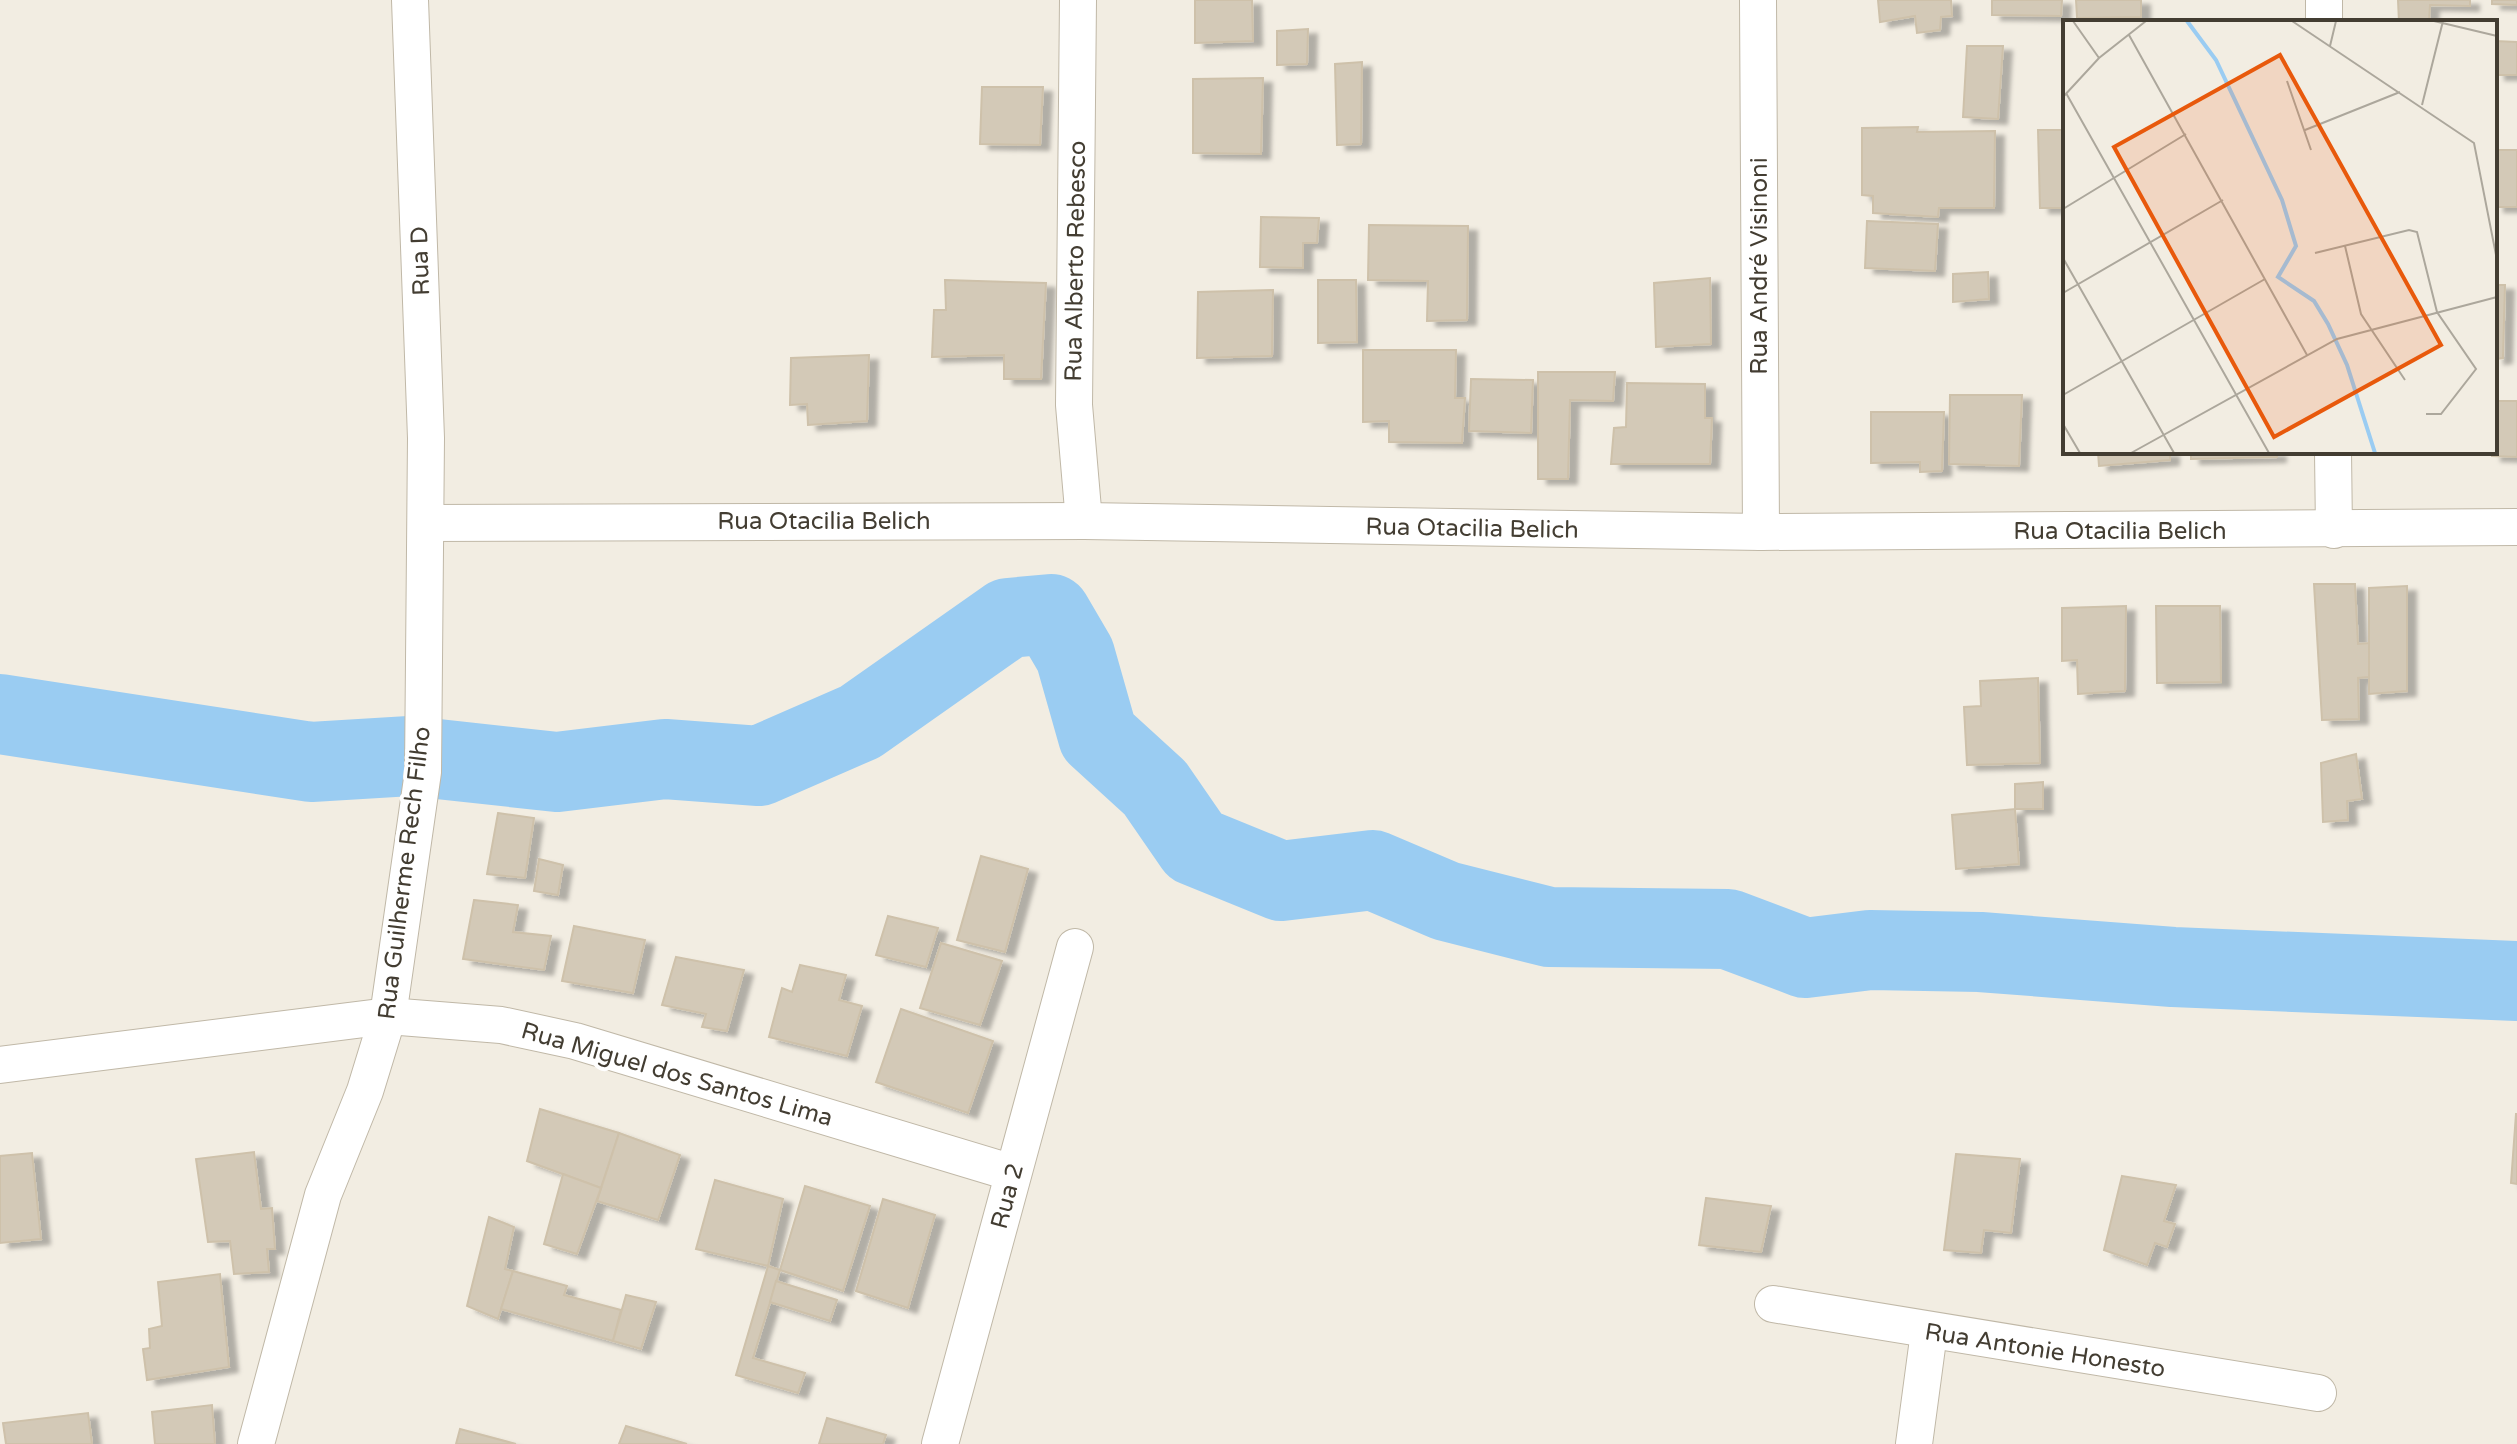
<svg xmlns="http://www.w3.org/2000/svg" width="2517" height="1444" font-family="'Varela Round',sans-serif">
  <defs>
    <filter id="shadow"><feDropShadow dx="9" dy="5" stdDeviation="2" flood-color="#0004"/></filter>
  </defs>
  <rect width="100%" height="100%" fill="#f2ede2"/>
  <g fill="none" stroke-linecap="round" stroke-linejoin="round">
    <path stroke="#9accf2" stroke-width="80" d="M0 714 311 762 410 756 557 772 665 759 759 766 860 722 1008 618 1051 614 1075 655 1098 736 1155 788 1195 846 1281 881 1373 870 1446 901 1549 927 1728 929 1805 958 1870 950 1980 952 2173 967 2517 981"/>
  </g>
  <g fill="#d3c9b7" stroke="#cec1aa" stroke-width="2" filter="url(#shadow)">
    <path d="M1195 0H1252L1253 41 1195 43Z"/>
    <path d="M1878 0H1951L1952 16 1941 17 1940 30 1917 33 1915 16 1880 22Z"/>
    <path d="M1992 0H2062L2061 16 1992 15Z"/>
    <path d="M2076 0H2141V17L2077 18Z"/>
    <path d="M2398 0H2470V6L2430 5 2429 22H2399Z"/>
    <path d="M2492 0H2517V5L2492 4Z"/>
    <path d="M1308 29 1307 64 1277 65V31Z"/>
    <path d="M2495 41 2517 42V75H2496Z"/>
    <path d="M1967 46H2003L1998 119 1963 117Z"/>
    <path d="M1362 62 1361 144 1337 145 1335 64Z"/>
    <path d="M1263 78 1261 154 1193 153V79Z"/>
    <path d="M982 87H1043L1040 145 980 144Z"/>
    <path d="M1918 127 1917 132 1995 131 1994 208H1939L1938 217 1873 213V196L1862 195V128Z"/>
    <path d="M2038 130H2065L2064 208H2040Z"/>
    <rect x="2495" y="150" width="22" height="57"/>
    <path d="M1261 217 1319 218 1317 243H1303V268L1260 267Z"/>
    <path d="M1867 221 1938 224 1935 271 1865 268Z"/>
    <path d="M1369 225 1468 226 1467 320 1427 321 1428 281 1368 280Z"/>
    <path d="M1988 272 1989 299 1953 302V274Z"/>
    <path d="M1710 278 1711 344 1656 347 1654 283Z"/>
    <path d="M945 280 1046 283 1041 379H1004V355L932 357 934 310H946Z"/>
    <path d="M1318 280H1356L1357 342 1318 343Z"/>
    <path d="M2495 285H2505L2503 358 2495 359Z"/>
    <path d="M1273 290 1272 356 1197 358 1198 292Z"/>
    <path d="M1363 350H1456L1455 398H1465L1462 443 1389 442V421L1363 422Z"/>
    <path d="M869 355 867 421 808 425 807 404 790 405 791 358Z"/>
    <path d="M1538 372H1615L1613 401 1570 400 1568 479H1538Z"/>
    <path d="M1471 379 1533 380 1531 433 1469 431Z"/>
    <path d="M1627 383 1705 384V418H1712L1710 464H1611L1614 428 1626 427Z"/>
    <path d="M1950 395H2022L2019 466 1949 464Z"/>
    <path d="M2495 401H2517V457L2492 456Z"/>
    <path d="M1871 412H1944L1942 471 1920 472V462L1871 463Z"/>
    <path d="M2098 452H2170V460L2099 466Z"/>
    <path d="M2191 452H2277V457L2191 459Z"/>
    <path d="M2314 584H2355L2358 644 2369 643V677L2358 678 2359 719 2322 720Z"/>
    <path d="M2407 586V691L2369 694V588Z"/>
    <path d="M2126 606 2125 691 2078 694 2077 660 2062 661V608Z"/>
    <path d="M2156 606H2220L2221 682 2157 683Z"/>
    <path d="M2038 678 2040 763 1967 765 1964 707 1981 706 1980 681Z"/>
    <path d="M2356 754 2362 799 2347 801 2348 820 2323 822 2321 763Z"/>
    <path d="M2043 782V809H2015V784Z"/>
    <path d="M2015 809 2019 864 1956 869 1952 815Z"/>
    <path d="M498 813 534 818 525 878 487 874Z"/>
    <path d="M981 856 1028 869 1005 952 957 940Z"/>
    <path d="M539 859 563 865 558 895 534 891Z"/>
    <path d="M474 900 518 905 513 932 551 936 544 970 463 959Z"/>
    <path d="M888 916 938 928 926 967 876 955Z"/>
    <path d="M574 926 645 940 633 993 562 981Z"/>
    <path d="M941 943 1002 961 980 1025 920 1008Z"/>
    <path d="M676 957 744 970 727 1031 702 1027 706 1014 662 1005Z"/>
    <path d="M800 965 846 975 839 1000 862 1006 847 1056 769 1037 782 988 792 992Z"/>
    <path d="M901 1009 993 1041 968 1113 876 1082Z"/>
    <path d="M540 1109 619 1133 601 1188 527 1161Z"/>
    <path d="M2516 1114H2517V1184L2511 1183Z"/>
    <path d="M619 1133 680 1155 658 1220 597 1201Z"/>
    <path d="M254 1152 261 1209 272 1208 275 1249H267L269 1272 234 1274 230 1241 208 1242 196 1159Z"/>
    <path d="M32 1153 41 1239 0 1243V1156Z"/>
    <path d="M1956 1154 2020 1159 2011 1233 1984 1230 1981 1253 1944 1250Z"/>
    <path d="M563 1174 601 1188 577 1254 544 1244Z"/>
    <path d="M2122 1176 2176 1185 2164 1221 2175 1224 2167 1247 2155 1243 2147 1265 2104 1250Z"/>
    <path d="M715 1180 783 1199 768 1266 696 1249Z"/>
    <path d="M805 1186 870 1206 843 1291 780 1270Z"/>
    <path d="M1706 1198 1771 1206 1761 1252 1699 1245Z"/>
    <path d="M883 1199 935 1215 908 1308 856 1291Z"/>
    <path d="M489 1217 514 1227 505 1269 513 1271 498 1319 467 1306Z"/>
    <path d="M768 1266 780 1270 753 1358 805 1373 798 1393 736 1375Z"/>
    <path d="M513 1271 567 1286 564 1295 621 1310 613 1341 501 1309Z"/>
    <path d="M220 1274 229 1367 147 1380 143 1349 150 1348 149 1329 162 1326 158 1282Z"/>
    <path d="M776 1281 837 1300 830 1321 770 1302Z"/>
    <path d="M626 1295 656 1302 641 1349 613 1341Z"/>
    <path d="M212 1405 215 1444H155L152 1412Z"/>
    <path d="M88 1413 92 1444H6L3 1423Z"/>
    <path d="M827 1418 886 1435 883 1444H819Z"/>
    <path d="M626 1426 687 1444H619Z"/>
    <path d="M460 1429 516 1444H456Z"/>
  </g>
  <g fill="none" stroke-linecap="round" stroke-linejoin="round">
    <defs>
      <g id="street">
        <path d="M1078 0 1074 405 1084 521"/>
        <path d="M1758 0 1761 532"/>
        <path d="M2324 0V22"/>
        <path d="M2333 452 2334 530"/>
        <path d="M427 523 1084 521 1761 532 2517 527"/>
        <path d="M0 1065 388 1016 501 1025 575 1041 1013 1173"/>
        <path d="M1773 1304 2318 1393"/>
        <path d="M256 1444 323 1195 365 1091 388 1016 423 772 426 438 410 0"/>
        <path d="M940 1444 1075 947"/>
        <path d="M1914 1444 1929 1332"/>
      </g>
    </defs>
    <use href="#street" stroke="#c0b8a7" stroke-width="38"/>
    <use href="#street" stroke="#fff" stroke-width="36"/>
  </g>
  <g text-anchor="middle" stroke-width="8" stroke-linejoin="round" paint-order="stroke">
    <g font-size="24" fill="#433d32" stroke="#fff">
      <text transform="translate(420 261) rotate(-92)" y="8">Rua D</text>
      <text transform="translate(1075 261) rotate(-89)" y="8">Rua Alberto Rebesco</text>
      <text transform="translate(1759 266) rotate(-90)" y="8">Rua André Visinoni</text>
      <text x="824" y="529">Rua Otacilia Belich</text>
      <text transform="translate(1472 528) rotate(1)" y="8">Rua Otacilia Belich</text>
      <text x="2120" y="539">Rua Otacilia Belich</text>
      <text transform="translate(404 873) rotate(-83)" y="8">Rua Guilherme Rech Filho</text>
      <text transform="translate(677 1074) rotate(16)" y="8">Rua Miguel dos Santos Lima</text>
      <text transform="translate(1007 1196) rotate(-75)" y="8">Rua 2</text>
      <text transform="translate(2045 1350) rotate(9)" y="8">Rua Antonie Honesto</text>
    </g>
  </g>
  <g transform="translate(2063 20)">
    <rect width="434" height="434" fill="#f2ede2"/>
    <path fill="none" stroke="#9accf2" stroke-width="4" d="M124 1 153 40 219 180 233 226 215 257 251 281 265 304 284 345 312 433"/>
    <path fill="none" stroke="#aca79c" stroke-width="2" d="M10 1 36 38M229 1 411 123 434 240M371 1 434 16M66 15 244 335M267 26 273 1M224 61 248 130M3 73 206 433M0 77 36 38 83 1M359 85 380 1M242 110 337 72M0 189 123 114M282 226 298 294 342 360M252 233 346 210 354 212 374 292 413 349 378 394H363M0 238 111 433M0 273 160 180M0 375 202 259M0 404 17 433M68 433 274 319 434 277"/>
    <path fill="#e8590c" fill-opacity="0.15" stroke="#e8590c" stroke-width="4" d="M217 35 378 325 211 417 51 127Z"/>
    <rect width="434" height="434" fill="none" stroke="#433d32" stroke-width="4"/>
  </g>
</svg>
